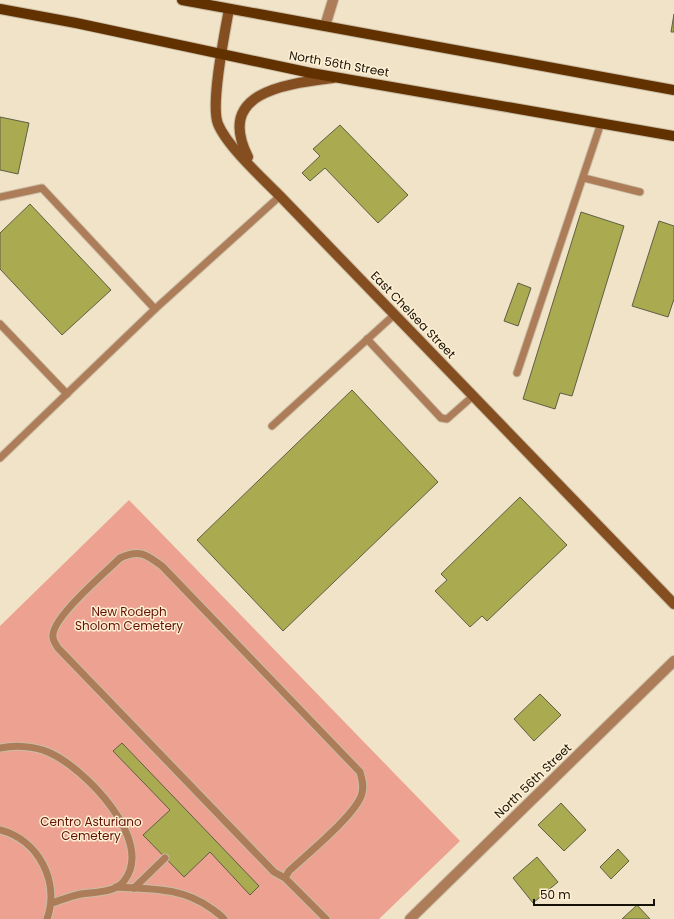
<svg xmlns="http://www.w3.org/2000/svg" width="674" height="919" font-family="Poppins,sans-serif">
  <rect width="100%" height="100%" fill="#f1e3c7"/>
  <path fill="#eca191" d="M129 500 460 841 379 919H0V626Z"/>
  <g fill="#aaab50" stroke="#5e5f45">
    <path d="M674 14V32H671Z"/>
    <path d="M0 117 29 123 18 174 0 170Z"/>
    <path d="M340 125 408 195 378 223 325 168 310 181 302 173 320 156 313 149Z"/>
    <path d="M30 204 111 290 62 335 0 269V233Z"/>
    <path d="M581 212 624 226 572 396 560 393 555 409 523 399Z"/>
    <path d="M659 221 674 226V299L668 317 632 306Z"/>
    <path d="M518 283 531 288 518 326 504 321Z"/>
    <path d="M352 390 438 482 283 631 197 540Z"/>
    <path d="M520 497 567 545 487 621 482 616 470 627 435 591 447 580 441 574Z"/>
    <path d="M540 694 561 715 534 741 514 719Z"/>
    <path d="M122 743 259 886 250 895 210 852 184 877 143 835 170 810 113 751Z"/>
    <path d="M561 803 586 830 564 851 538 825Z"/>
    <path d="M618 849 629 861 611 879 600 867Z"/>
    <path d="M537 857 558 882 533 903 513 878Z"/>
    <path d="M637 905 650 919H622Z"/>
  </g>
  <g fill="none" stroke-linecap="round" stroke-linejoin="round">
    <defs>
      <g id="lane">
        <path d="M584 178 640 192"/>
        <path d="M0 197 42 188 155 309"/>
        <path d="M0 324 67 394"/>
        <path d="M367 339 441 418 447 419 473 396"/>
        <path d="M517 373 601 123"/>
        <path d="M272 426 394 315"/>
        <path d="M0 458 155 309 280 196"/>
        <path d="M0 748C15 745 34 746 48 752 84 767 156 841 124 881 115 893 94 892 81 894 71 896 61 900 52 903"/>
        <path d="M0 830C39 840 60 882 47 919"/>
        <path d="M285 878 289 871C306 855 358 813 362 793 364 786 362 779 360 772L162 566C146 554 139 549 120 558 106 572 50 619 53 637 53 640 56 645 58 648L274 872 285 878 326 919"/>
        <path d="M116 887C151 889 182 887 212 909 216 912 221 915 224 919"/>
        <path d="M134 888 165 858"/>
      </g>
      <g id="street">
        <path d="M325 26 333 0"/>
        <path d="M410 919 674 661"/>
      </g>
      <g id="secondary">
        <path d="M229 9C225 32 210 104 218 124 227 146 262 178 280 196L674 604"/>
        <path d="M248 157C215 91 287 84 333 78"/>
      </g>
      <g id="primary">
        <path d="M182 0 674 90"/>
        <path d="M0 9 76 23 311 73 674 136"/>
      </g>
    </defs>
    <use href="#lane" stroke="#cabda5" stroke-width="9"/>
    <use href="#street" stroke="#cabda5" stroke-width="12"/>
    <use href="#secondary" stroke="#cabda5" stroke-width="12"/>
    <use href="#primary" stroke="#cabda5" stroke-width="12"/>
    <use href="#lane" stroke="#ac7d58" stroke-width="7"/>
    <use href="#street" stroke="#ac7d58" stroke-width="10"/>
    <use href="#secondary" stroke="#844e20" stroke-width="10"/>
    <use href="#primary" stroke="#613100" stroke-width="10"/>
  </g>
  <g text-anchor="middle" stroke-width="3" stroke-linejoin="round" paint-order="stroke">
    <g font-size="12" fill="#171208" stroke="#fff0d4">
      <text transform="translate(339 64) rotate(10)" y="4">North 56th Street</text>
      <text transform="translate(413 315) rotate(46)" y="4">East Chelsea Street</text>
      <text transform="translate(533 781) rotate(-44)" y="4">North 56th Street</text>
    </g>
    <g font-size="12" fill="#631306" stroke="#fff0d4">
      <text x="129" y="616">New Rodeph<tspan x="129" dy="14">Sholom Cemetery</tspan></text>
      <text x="91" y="826">Centro Asturiano<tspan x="91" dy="14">Cemetery</tspan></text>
    </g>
  </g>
  <path d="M534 899v6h120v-6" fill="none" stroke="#171208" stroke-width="2"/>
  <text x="540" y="899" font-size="12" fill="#171208" stroke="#fff0d4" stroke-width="3" paint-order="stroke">50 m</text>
</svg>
